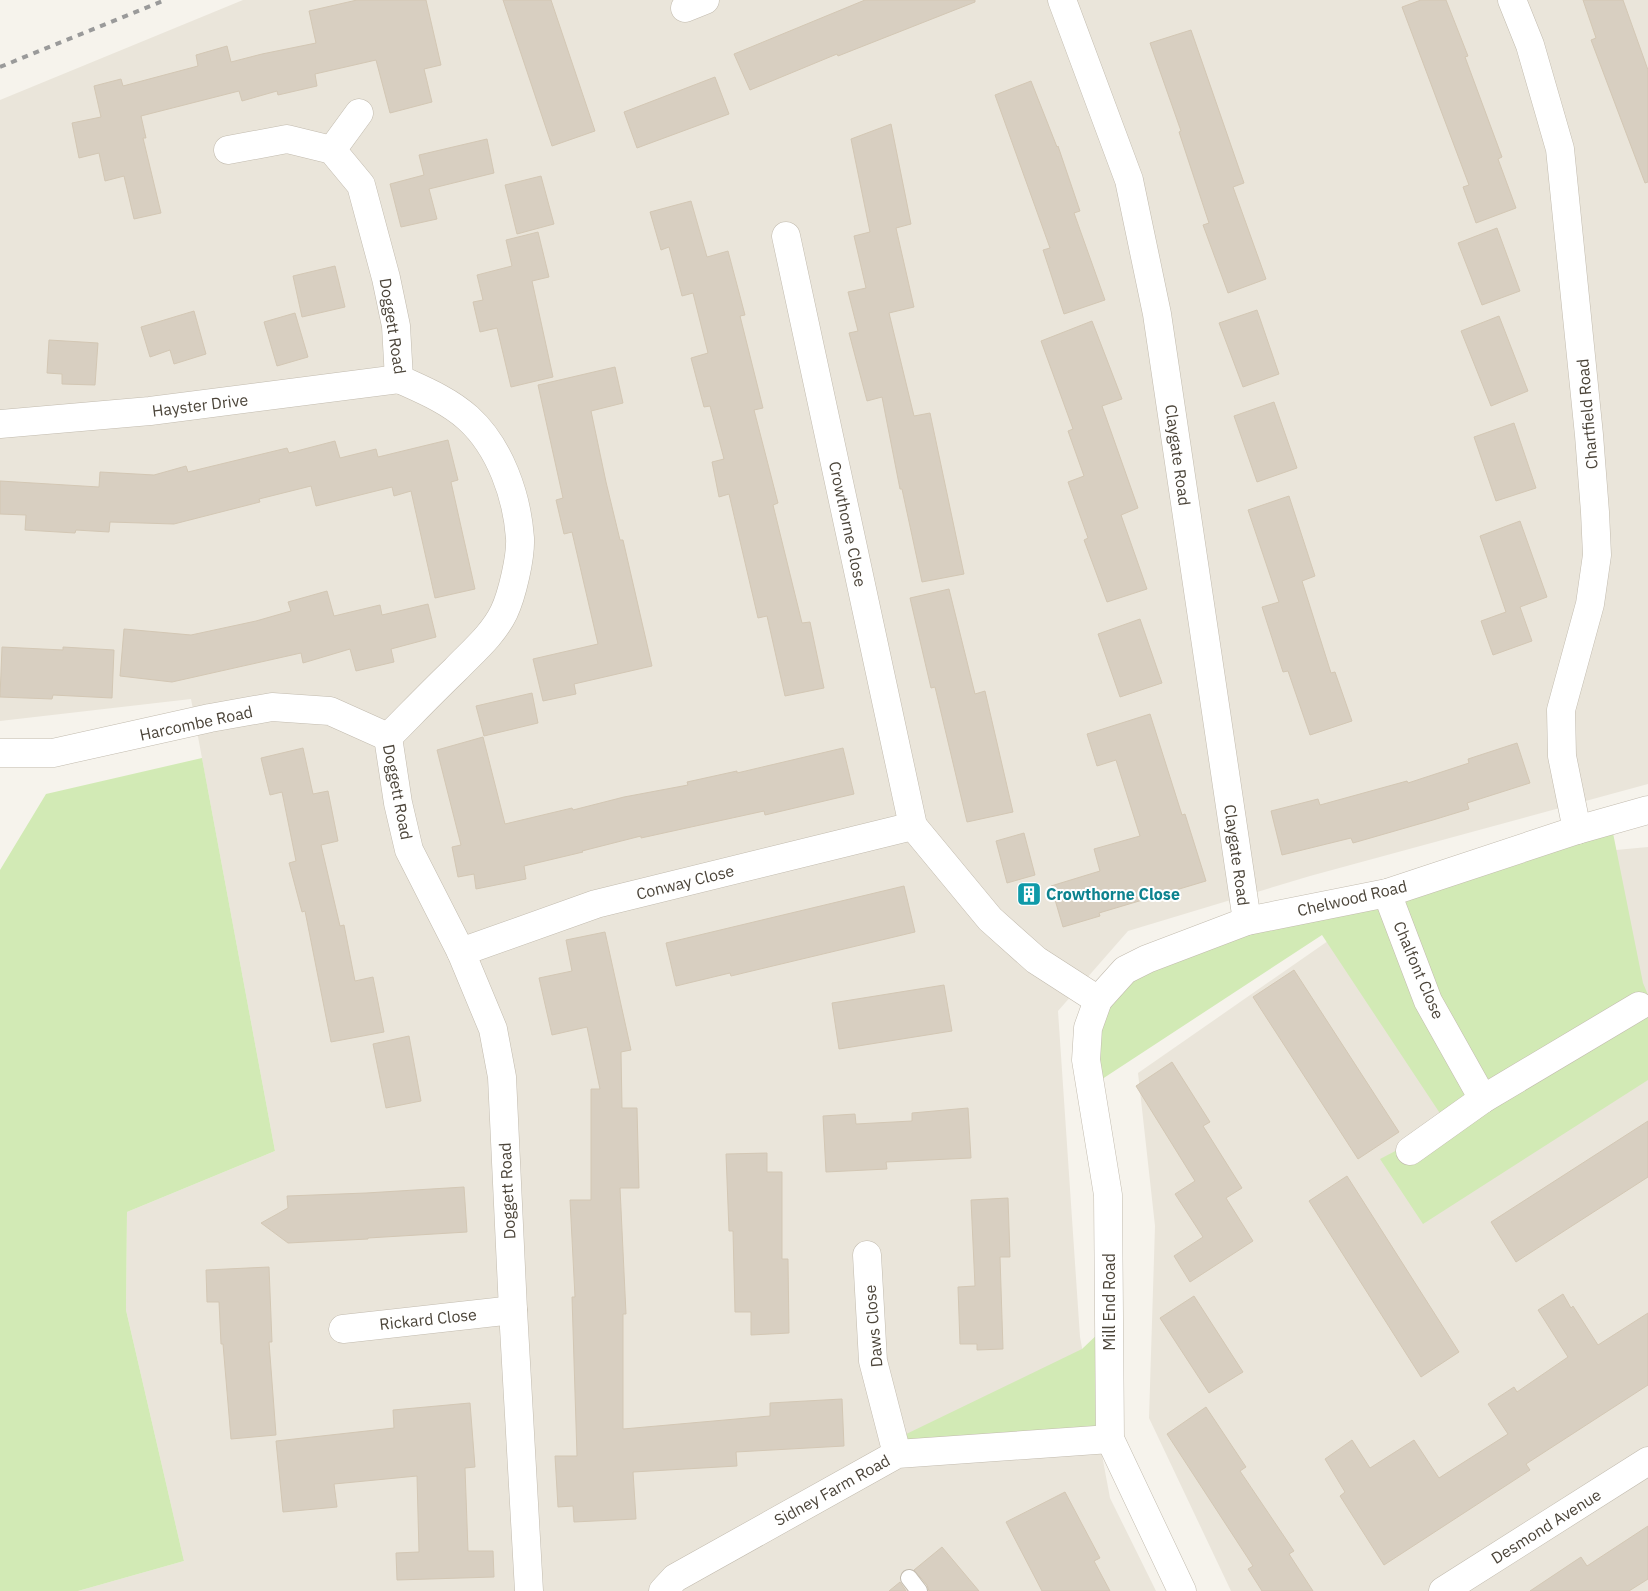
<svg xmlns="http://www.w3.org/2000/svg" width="1648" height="1591" font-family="'IBM Plex Sans',sans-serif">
  <rect width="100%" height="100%" fill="#f6f3ec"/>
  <g fill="#eae5da">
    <path d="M243 0H1648V784L1310 876 1128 931 1058 1011 1080 1337 1110 1498 1156 1591H78L184 1561 126 1310 127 1212 275 1151 191 699 0 721V100Z"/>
    <path d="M1648 847V1591H1231L1149 1418 1155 1226 1138 1073 1338 934 1616 850Z"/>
  </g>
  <g fill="#d2eab5">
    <path d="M202 758 275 1151 127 1212 126 1310 184 1561 78 1591H0V870L46 794Z"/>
    <path d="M1612 828 1643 983 1648 995V1080L1423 1224 1380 1159 1447 1124 1322 935 1090 1087 1097 1003 1136 964Z"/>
    <path d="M1102 1330 1100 1430 901 1448 898 1438 1082 1349Z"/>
  </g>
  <g fill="#d8cfc1" stroke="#d3c7b4">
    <path d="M357 0H426L441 65 424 69 432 102 390 113 376 60 315 74 317 86 278 95 277 91 242 101 239 91 141 116 146 138H143L161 213 134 219 124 176 105 181 99 153 79 158 72 123 101 117 94 86 121 79 123 86 198 66 196 55 227 46 231 62 262 54 316 43 309 11Z"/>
    <path d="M503 0H551L595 131 552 146Z"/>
    <path d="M865 0H975V2L838 56 837 54 750 90 734 54Z"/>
    <path d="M1421 0H1446L1468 56 1465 57 1502 157 1498 159 1516 208 1476 223 1463 187 1469 185 1402 7Z"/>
    <path d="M1583 0H1623L1648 70V182L1645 183 1591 40 1596 38Z"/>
    <path d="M1191 30 1244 183 1233 187 1266 279 1228 293 1203 225 1209 223 1179 132 1181 131 1150 43Z"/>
    <path d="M715 77 729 114 637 148 624 112Z"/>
    <path d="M1031 81 1057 147 1058 146 1080 211 1074 213 1105 300 1064 314 1043 250 1050 248 995 95Z"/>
    <path d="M891 124 911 224 896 228 914 307 889 313 914 416 930 413 964 574 922 582 902 489H900L882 397 867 401 849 333 858 331 848 292 866 288 854 236 870 232 851 139Z"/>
    <path d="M487 139 494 173 429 189 437 219 401 227 390 184 424 175 419 155Z"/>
    <path d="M541 176 554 224 517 234 505 185Z"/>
    <path d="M691 201 707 257 728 251 745 315 740 316 763 408 754 410 778 503 773 505 802 623 810 622 824 688 785 696 767 616 758 618 729 494 719 497 712 462 724 459 710 406 704 407 691 358 708 353 693 293 682 296 669 247 661 250 650 212Z"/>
    <path d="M1497 228 1520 291 1482 305 1458 243Z"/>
    <path d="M538 232 549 277 532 281 553 377 511 387 497 328 480 332 473 302 483 300 477 275 512 266 506 240Z"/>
    <path d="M335 266 345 307 302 317 293 276Z"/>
    <path d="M1257 310 1279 374 1243 387 1219 323Z"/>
    <path d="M194 311 206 354 174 364 170 350 150 357 141 327Z"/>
    <path d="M295 313 308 357 277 366 264 322Z"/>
    <path d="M1499 316 1528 391 1491 406 1461 331Z"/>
    <path d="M1092 321 1122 399 1102 406 1138 508 1121 515 1147 589 1107 602 1084 540 1088 538 1068 482 1084 476 1068 431 1073 429 1041 341Z"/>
    <path d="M49 340 98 343 95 385 62 384V374L47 373Z"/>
    <path d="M615 367 623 403 591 411 606 482 620 540H623L652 666 574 684 576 694 543 701 533 659 598 644 572 532 564 534 556 500 563 498 538 385Z"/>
    <path d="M1274 402 1297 468 1257 482 1234 416Z"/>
    <path d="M1514 423 1536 488 1496 501 1474 437Z"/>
    <path d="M448 440 458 480 451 482 475 589 435 598 411 491 394 496 392 487 316 506 311 486 259 499 260 502 174 524 110 522 109 532 76 530 75 533 25 530 26 515 0 514V481L99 487 100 472 154 475 186 466 188 472 287 448 289 453 335 441 340 458 376 449 378 457Z"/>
    <path d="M1289 496 1315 576 1302 581 1331 673 1335 672 1352 721 1310 735 1288 671 1283 672 1262 607 1279 602 1248 510Z"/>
    <path d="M1520 521 1547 597 1520 607 1532 641 1493 655 1481 621 1506 612 1480 536Z"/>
    <path d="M949 589 975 694 985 691 1013 812 967 822 935 687 931 688 910 598Z"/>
    <path d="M327 591 334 616 380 605 382 615 428 604 436 637 391 649 394 662 356 671 350 649 303 663 301 653 172 682 120 676 124 629 191 635 256 621 291 611 288 602Z"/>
    <path d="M1140 619 1162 683 1120 697 1098 634Z"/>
    <path d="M2 647 63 650V647L114 650 112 698 53 695 52 699 0 697Z"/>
    <path d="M532 693 538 723 484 736 476 706Z"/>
    <path d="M1150 714 1182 815 1185 814 1206 881 1099 913 1100 916 1063 927 1051 886 1100 871 1094 849 1140 836 1116 760 1097 766 1087 734Z"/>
    <path d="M483 737 505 824 572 808 573 810 624 797 688 785 687 782 737 771V773L843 748 854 794 765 815 764 811 641 838V836L582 851 583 852 524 866 526 879 476 889 474 874 458 877 452 847 461 845 437 750Z"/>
    <path d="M1517 743 1530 783 1467 803 1469 809 1433 820 1353 843 1351 838 1282 855 1271 811 1318 799 1320 805 1407 781 1408 783 1469 763 1468 759Z"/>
    <path d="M303 748 313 794 328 791 338 841 321 845 340 926 344 925 355 981 373 977 384 1032 331 1042 305 911 302 912 289 863 296 861 282 792 270 795 261 758Z"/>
    <path d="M1024 833 1035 875 1007 883 996 841Z"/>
    <path d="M904 886 915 932 731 976 730 973 676 986 666 943Z"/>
    <path d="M605 932 631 1050 621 1052 622 1108H637L639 1188H620L626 1314H623V1429L770 1416V1403L842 1399 844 1446 736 1452 737 1466 633 1472 636 1519 574 1522 573 1506 558 1507 555 1456H577L572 1297H575L570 1200H591V1089H600L587 1027 552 1035 539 978 572 971 566 940Z"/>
    <path d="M1294 970 1399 1132 1358 1159 1253 997Z"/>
    <path d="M944 985 952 1031 839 1049 832 1003Z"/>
    <path d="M409 1036 421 1101 386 1108 373 1044Z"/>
    <path d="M1172 1062 1210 1122 1203 1126 1242 1188 1226 1198 1253 1241 1190 1282 1174 1256 1203 1237 1175 1194 1195 1181 1136 1086Z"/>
    <path d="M968 1108 971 1158 886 1162 887 1169 826 1172 823 1116 855 1114 856 1124 912 1121V1113Z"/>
    <path d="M1648 1121V1177L1516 1262 1491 1222Z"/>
    <path d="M767 1153V1172H782V1259H788L789 1333 751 1335V1312H735L733 1231H729L726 1154Z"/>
    <path d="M1347 1176 1459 1352 1421 1377 1309 1201Z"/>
    <path d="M464 1187 467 1232 368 1238V1239L288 1243 261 1223 288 1208 287 1196 366 1193Z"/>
    <path d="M1008 1198 1010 1257H1000L1003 1349 977 1350V1344H960L958 1287 975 1286 971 1200Z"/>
    <path d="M269 1267 272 1342H269L276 1435 231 1439 223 1344H221L219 1302H207L206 1270Z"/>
    <path d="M1563 1294 1571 1308 1573 1306 1598 1345 1648 1313V1385L1526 1464 1530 1470 1384 1565 1340 1496 1345 1492 1325 1459 1352 1440 1370 1468 1414 1440 1439 1478 1508 1434 1488 1404 1514 1387 1517 1392 1568 1357 1538 1310Z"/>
    <path d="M1194 1296 1243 1372 1209 1393 1160 1318Z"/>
    <path d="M470 1403 475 1467 465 1468 468 1551H493L494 1577 397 1580 396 1553 419 1552 417 1476 334 1484 337 1507 283 1512 276 1441 394 1428 393 1410Z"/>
    <path d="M1206 1407 1246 1467 1240 1471 1294 1551 1289 1554 1313 1591H1262L1248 1569 1253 1566 1167 1434Z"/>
    <path d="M1065 1492 1100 1558 1094 1561 1110 1591H1042L1006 1522Z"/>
    <path d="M1648 1526V1579L1629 1591H1530L1581 1557 1587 1566Z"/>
    <path d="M942 1547 979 1591H929L927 1585 914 1570Z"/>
    <path d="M900 1582 906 1591H889Z"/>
  </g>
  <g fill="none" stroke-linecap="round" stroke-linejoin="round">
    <defs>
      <path id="service" d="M909 1578 919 1591"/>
      <g id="minor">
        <path d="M1062 0 1129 180 1157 314 1247 921"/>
        <path d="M1512 0 1530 45 1560 149 1589 435 1595 512 1597 555 1590 604 1561 710 1562 756 1577 830"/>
        <path d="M685 8 705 0"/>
        <path d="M228 150 287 139 332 150 361 185 386 278 396 326 399 379C423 390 448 400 468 418 500 447 517 496 520 538 521 557 512 595 504 612 493 635 472 652 455 670 432 692 410 715 388 737L398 803 409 850 461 952 493 1029 502 1077 513 1310 529 1591"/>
        <path d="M332 150 359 113"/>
        <path d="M786 236 913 826 990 919 1036 960 1098 1000"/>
        <path d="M0 424 150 411 399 379"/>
        <path d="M0 753H53L210 718 272 707 330 711 388 737"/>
        <path d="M1387 893 1428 1001 1483 1099"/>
        <path d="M461 952 596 904 913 826"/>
        <path d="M1410 1151 1483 1099 1639 1006"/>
        <path d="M867 1255 873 1361 897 1454"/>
        <path d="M343 1329 513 1310"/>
        <path d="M663 1591 675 1578 897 1454 1110 1439"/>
        <path d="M1182 1591 1110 1439 1108 1195 1086 1060 1088 1028 1098 1000 1125 970 1147 959 1247 921 1387 893 1577 830 1648 810"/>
        <path d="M1443 1591 1648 1461"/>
      </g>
    </defs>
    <use href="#service" stroke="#c2bbae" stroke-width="18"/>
    <use href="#minor" stroke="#c2bbae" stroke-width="29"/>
    <use href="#service" stroke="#fff" stroke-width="16"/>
    <use href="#minor" stroke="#fff" stroke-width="28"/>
    <path stroke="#9a9a9a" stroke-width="4" stroke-dasharray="6 6" stroke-linecap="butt" d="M0 67 165 0"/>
  </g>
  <defs>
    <symbol id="building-square" viewBox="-11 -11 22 22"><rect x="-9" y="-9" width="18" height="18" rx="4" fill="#0f9aa8" stroke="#fff"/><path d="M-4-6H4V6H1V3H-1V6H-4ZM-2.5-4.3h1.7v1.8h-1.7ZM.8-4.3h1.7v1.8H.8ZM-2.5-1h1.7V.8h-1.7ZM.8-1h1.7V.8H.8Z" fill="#fff"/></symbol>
  </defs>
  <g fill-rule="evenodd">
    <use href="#building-square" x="1015" y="880" width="28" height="28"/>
  </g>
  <g text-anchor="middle" stroke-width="4" stroke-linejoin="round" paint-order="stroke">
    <g font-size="16" fill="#4b4439" stroke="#fff">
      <text transform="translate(393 326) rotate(81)" y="6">Doggett Road</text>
      <text transform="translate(200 405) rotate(-7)" y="6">Hayster Drive</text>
      <text transform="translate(1587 414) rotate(-95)" y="6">Chartfield Road</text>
      <text transform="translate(1178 455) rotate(82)" y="6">Claygate Road</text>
      <text transform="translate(848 524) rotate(78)" y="6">Crowthorne Close</text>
      <text transform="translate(196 723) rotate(-12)" y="6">Harcombe Road</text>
      <text transform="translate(398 792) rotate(79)" y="6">Doggett Road</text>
      <text transform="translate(1237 855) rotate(82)" y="6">Claygate Road</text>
      <text transform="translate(685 882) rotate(-14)" y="6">Conway Close</text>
      <text transform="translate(1352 898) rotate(-13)" y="6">Chelwood Road</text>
      <text transform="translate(1419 970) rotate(67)" y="6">Chalfont Close</text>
      <text transform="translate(507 1191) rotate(-93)" y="6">Doggett Road</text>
      <text transform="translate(1109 1302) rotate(-90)" y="6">Mill End Road</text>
      <text transform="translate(428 1319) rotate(-6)" y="6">Rickard Close</text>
      <text transform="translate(873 1326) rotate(-95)" y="6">Daws Close</text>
      <text transform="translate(832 1490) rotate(-29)" y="6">Sidney Farm Road</text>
      <text transform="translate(1546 1526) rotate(-32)" y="6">Desmond Avenue</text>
    </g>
    <g font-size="16" font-weight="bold" fill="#0d838f" stroke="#fff" text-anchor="start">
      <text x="1046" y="900">Crowthorne Close</text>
    </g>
  </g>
</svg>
